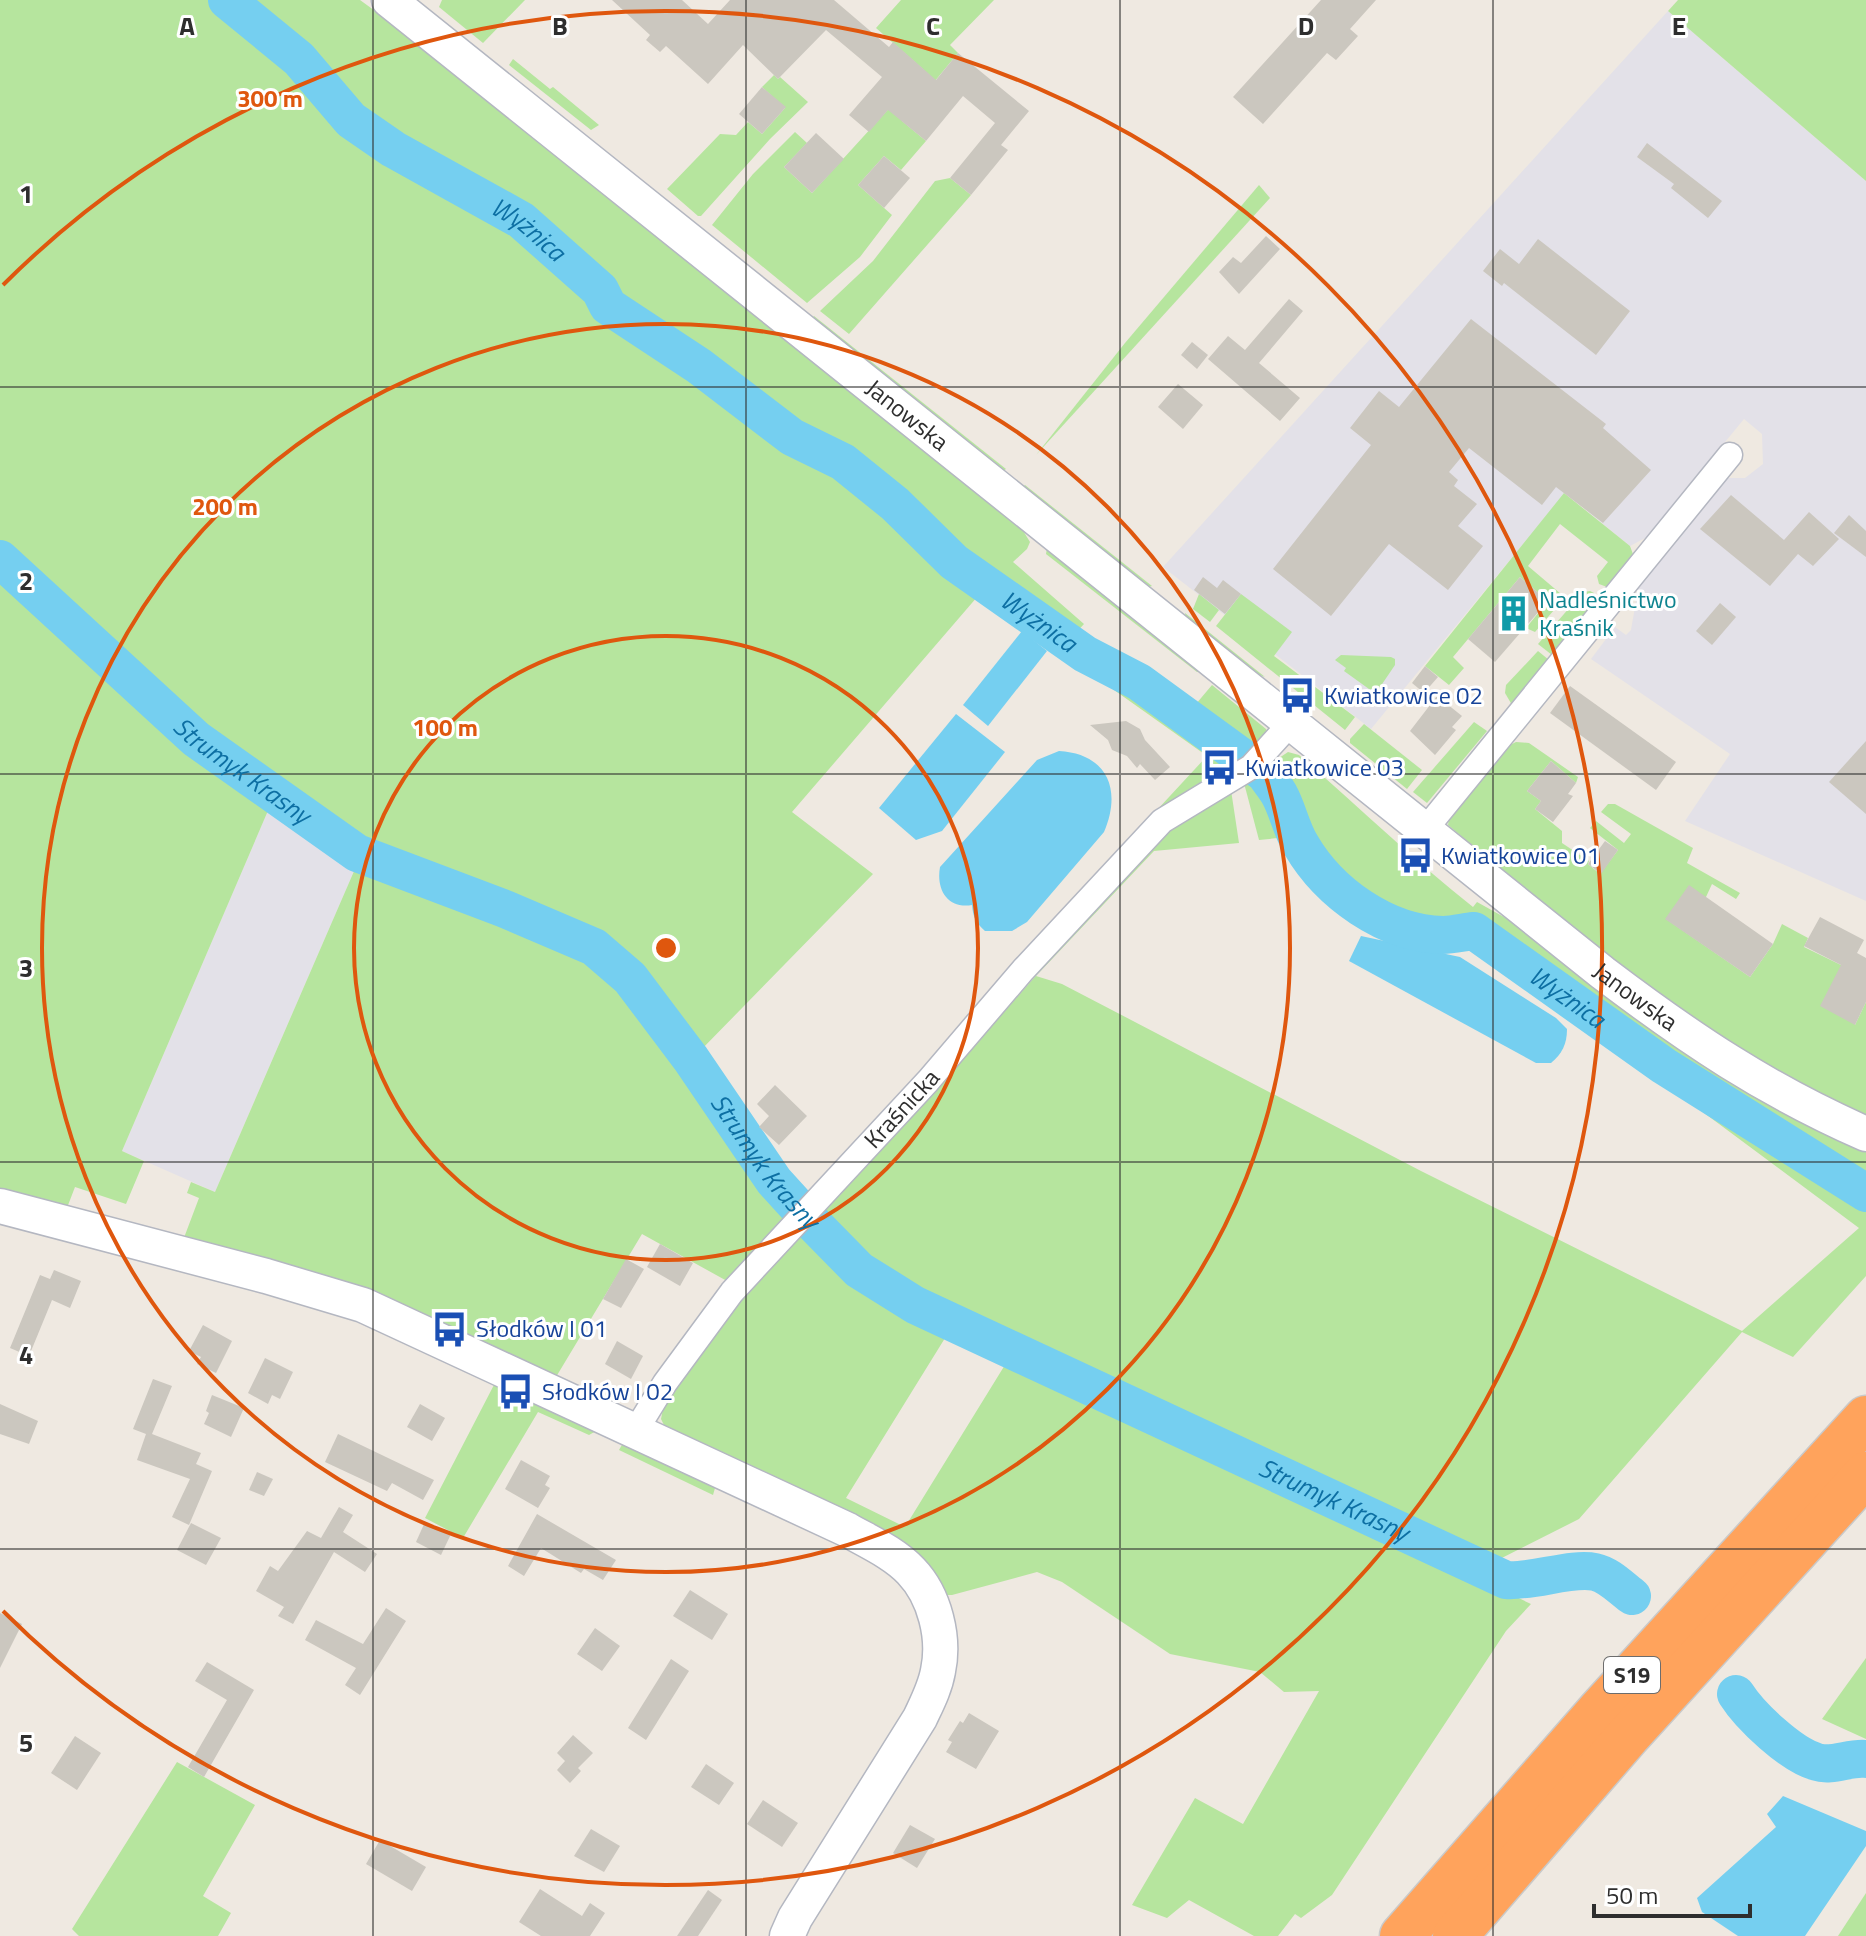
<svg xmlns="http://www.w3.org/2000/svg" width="1866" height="1936" font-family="'Titillium Web',sans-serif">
  <rect width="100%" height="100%" fill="#efe9e1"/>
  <g fill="#e3e1e8">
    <path d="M1668 11 1866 181V901L1685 821 1730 754 1591 659 1615 627 1626 635 1631 630 1639 584 1724 478H1745L1763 464 1762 434 1744 419 1647 537 1630 546 1565 493 1371 729 1163 567Z"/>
    <path d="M270 806 358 862 215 1192 122 1151Z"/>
  </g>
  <g fill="#b6e59e">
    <path d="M0 0H219L295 62 351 129 512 223 595 293 606 311 700 372 782 435 850 474 891 505 952 563 984 589 792 812 873 874 700 1051 638 974 611 946 580 930 368 847 218 743 0 542Z"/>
    <path d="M235 0H360L408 35 440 64 631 214 1022 529 1030 542 1027 549 1013 562 1084 624 1070 639 955 558 900 501 847 459 795 433 701 361 611 303 606 288 526 218 353 116 306 58Z"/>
    <path d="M442 0H525L483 43 439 7Z"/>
    <path d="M901 0H994L950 45 958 53 902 121 926 141 901 170 884 156 858 185 892 215 860 257 807 303 712 225 753 174 795 132 807 143 784 167 812 193 924 70 876 28Z"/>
    <path d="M1678 0H1866V181L1668 11Z"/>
    <path d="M513 59 550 89 553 87 599 125 591 130 509 65Z"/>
    <path d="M774 75 778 79 780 77 808 102 770 139 701 216H698L667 189 720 134 736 135 748 122 762 134 785 108 762 87Z"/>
    <path d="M950 178 971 195 849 334 820 311 873 261 935 181Z"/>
    <path d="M1259 185 1270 198 1036 455 1125 343Z"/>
    <path d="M814 316 1006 469 1003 471 812 319Z"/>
    <path d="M1025 485 1152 586 1148 587 1023 487Z"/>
    <path d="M1564 493 1630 546 1634 557 1607 587 1599 584 1597 576 1608 562 1560 524 1528 566 1561 594V602L1535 632 1526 628 1548 601 1520 577 1453 657 1464 668 1449 685 1425 666Z"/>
    <path d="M1047 548 1201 672H1197L1046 554Z"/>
    <path d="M0 568 192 747 270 806 122 1151 144 1161 126 1204 75 1187 65 1213 0 1195Z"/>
    <path d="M1590 591 1594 593 1597 600 1552 655 1538 644 1583 592Z"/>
    <path d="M1199 594 1219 610 1210 622 1193 609Z"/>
    <path d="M1241 594 1292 632 1274 656 1355 717 1345 730 1216 626Z"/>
    <path d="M1185 613 1265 677 1242 668 1186 618Z"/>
    <path d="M1086 638 1143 665 1196 704 1212 685 1266 729 1268 734 1248 758 1141 680 1080 647Z"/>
    <path d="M1076 651 1139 684 1243 762 1176 798 1159 811 1157 810 1207 756 1069 658Z"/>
    <path d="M1538 651 1549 660 1512 705 1505 693 1506 685Z"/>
    <path d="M1341 655 1391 657 1395 659V665L1378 690 1369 689 1344 671 1346 668 1335 660Z"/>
    <path d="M1474 722 1487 731 1427 803 1413 792Z"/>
    <path d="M1364 724 1422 770 1407 789 1350 743V739Z"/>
    <path d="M1516 742 1529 743 1578 777 1576 783 1551 761 1527 791 1541 801 1535 809 1562 831V843L1589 861 1588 864 1600 874 1618 850 1590 828 1596 821 1624 843 1631 834 1601 812 1608 804H1615L1693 848 1687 863 1740 893 1736 899 1712 884 1706 897 1666 919 1750 977 1773 944 1782 924 1808 938 1804 947 1841 965 1855 1025 1866 1002V1115C1709 1051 1577 932 1448 825L1449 819 1510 745Z"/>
    <path d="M1288 752 1299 755C1357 805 1412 859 1473 907L1477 902 1533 933 1866 1145V1189L1665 1064 1575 997 1533 972 1473 928C1464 929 1453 933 1443 933 1388 932 1330 891 1303 844 1294 828 1290 809 1282 793 1277 785 1270 776 1264 768Z"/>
    <path d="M1258 775 1277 801 1288 837 1259 840 1244 783Z"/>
    <path d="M1231 790 1239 843 1154 851 1036 976 1062 984 1421 1171 1742 1331 1859 1228 1482 948 1430 941 1471 936 1665 1071 1866 1201V1276L1793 1357 1742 1332 1579 1519 1486 1566 917 1302 861 1268 813 1218 973 1047 1157 838Z"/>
    <path d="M358 862 591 956 623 986 682 1068 688 1062 772 1184 792 1208 727 1281 642 1234 553 1382 182 1243 199 1198 187 1193 191 1182 215 1192Z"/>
    <path d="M807 1227 855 1274 918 1314 950 1330 846 1498 905 1527 1008 1360 1229 1460 1531 1604 1506 1631 1332 1895 1301 1918 1295 1914 1278 1936H1254L1189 1900 1167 1918 1132 1905 1195 1798 1243 1824 1319 1691 1284 1692 1260 1672 1170 1654 1062 1582 1037 1572 952 1595H941L666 1429 661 1419 665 1399 728 1315Z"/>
    <path d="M496 1381 598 1430 589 1435 538 1412 463 1538 425 1518Z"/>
    <path d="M623 1443 713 1483 715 1488 713 1495 619 1450Z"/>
    <path d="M1866 1658V1739L1822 1719Z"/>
    <path d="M177 1762 255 1805 203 1896 231 1913 218 1936H79L72 1929Z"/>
    <path d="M1866 1893V1936H1838Z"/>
  </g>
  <g fill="#75cff0">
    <path d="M1022 631 1047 651 988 726 963 705Z"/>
    <path d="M956 714 1005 752 942 831 916 840 879 808Z"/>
    <path d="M1059 751C1108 754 1122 790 1104 832L1027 922 1012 931H985C976 923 973 917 972 905 947 909 936 889 940 867L1037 760Z"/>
    <path d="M1361 936 1460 957 1556 1018 1567 1029C1567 1044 1562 1054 1551 1063H1536L1349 961Z"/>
    <path d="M1783 1796 1866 1831V1846L1805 1936H1738L1702 1912 1697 1898 1776 1827 1767 1814Z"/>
  </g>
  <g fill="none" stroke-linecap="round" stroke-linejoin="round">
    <g stroke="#75cff0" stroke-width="38">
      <path id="s1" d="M227 0 299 59 351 120 393 149 521 220 600 290 608 306 699 366 792 437 843 462 895 504 954 562 1085 654 1139 682 1265 774C1269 780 1275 787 1279 794 1288 810 1291 829 1301 845 1329 893 1386 934 1443 935 1453 935 1464 932 1474 931L1664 1066 1866 1193"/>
      <path id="s2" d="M0 559 196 739 357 853 505 909 594 947 630 978 691 1059 774 1181 804 1214 859 1270 915 1305 1506 1580C1534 1582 1571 1567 1595 1572 1609 1575 1621 1588 1632 1596"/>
      <path d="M1736 1694C1750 1716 1791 1755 1817 1762 1832 1767 1850 1757 1866 1759"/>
    </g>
  </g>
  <g fill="#cbc7bf">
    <path d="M612 0H682L708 24 730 0H834L889 47 893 42 936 80 958 53 1029 111 1001 145 1008 150 971 195 950 178 995 123 963 96 926 141 888 110 869 132 849 115 882 77 826 30 778 79 743 45 708 84 666 46 660 52 646 40 650 35Z"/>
    <path d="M1321 0H1376L1350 29 1358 36 1336 60 1327 53 1263 124 1233 97Z"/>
    <path d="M762 87 786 107 762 134 739 114Z"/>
    <path d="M816 133 844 159 812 193 784 167Z"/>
    <path d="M1647 143 1722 201 1708 218 1671 188 1674 184 1637 157Z"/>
    <path d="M884 156 910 178 884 208 858 185Z"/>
    <path d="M1266 236 1280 249 1239 294 1219 272 1233 257 1241 263Z"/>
    <path d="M1538 239 1630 311 1596 355 1504 283 1502 286 1483 271 1500 249 1519 264Z"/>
    <path d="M1289 299 1303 311 1259 363 1300 398 1280 421 1208 359 1228 336 1245 350Z"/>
    <path d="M1471 319 1606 424 1603 428 1651 470 1603 523 1556 487 1542 505 1469 448 1449 472 1458 480 1454 486 1477 504 1458 526 1483 546 1448 590 1389 544 1331 616 1273 569 1371 445 1350 428 1379 391 1399 407Z"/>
    <path d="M1192 342 1208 355 1197 369 1181 355Z"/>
    <path d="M1178 384 1203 405 1183 429 1158 407Z"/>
    <path d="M1731 495 1784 540 1809 512 1839 539 1813 566 1798 554 1770 586 1700 529Z"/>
    <path d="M1849 515 1866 531V557L1834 533Z"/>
    <path d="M1203 577 1217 588 1223 580 1241 594 1225 614 1194 590Z"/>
    <path d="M1520 577 1548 601 1495 662 1468 639Z"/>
    <path d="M1720 603 1736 617 1712 645 1696 631Z"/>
    <path d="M1425 666 1438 677 1424 693 1412 683Z"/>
    <path d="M1570 686 1676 762 1656 790 1550 713Z"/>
    <path d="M1437 696 1462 716 1452 727 1456 730 1435 755 1410 731Z"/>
    <path d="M1126 721 1140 729 1145 740 1170 767 1155 780 1140 764 1137 768 1127 756 1112 750 1108 740 1090 725Z"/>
    <path d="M1866 741V814L1829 782Z"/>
    <path d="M1551 761 1576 783 1568 794 1573 796 1553 822 1535 809 1541 801 1527 791Z"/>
    <path d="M1605 841 1618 850 1601 874 1588 864Z"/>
    <path d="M1689 885 1773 944 1750 977 1665 919Z"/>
    <path d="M1820 917 1864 940 1857 953 1866 958V1002L1855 1025 1820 1006 1841 965 1804 946Z"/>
    <path d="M775 1085 807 1116 779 1145 759 1127 769 1116 757 1104Z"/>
    <path d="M660 1244 693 1263 680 1286 647 1267Z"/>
    <path d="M626 1259 644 1269 621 1308 603 1299Z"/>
    <path d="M54 1270 81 1281 70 1308 52 1300 29 1356 10 1348 40 1275 50 1279Z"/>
    <path d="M203 1325 232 1341 216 1373 197 1364 201 1357 189 1351Z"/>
    <path d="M617 1341 643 1356 631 1379 605 1364Z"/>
    <path d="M265 1358 293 1372 280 1399 272 1395 268 1404 248 1393Z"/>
    <path d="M153 1379 172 1386 152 1434 201 1453 196 1464 212 1471 189 1525 172 1517 190 1479 137 1460 146 1434 133 1429Z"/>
    <path d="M212 1395 244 1408 231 1437 204 1424 209 1413 206 1411Z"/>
    <path d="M0 1404 38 1421 29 1444 0 1434Z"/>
    <path d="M420 1404 445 1418 432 1441 407 1427Z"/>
    <path d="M338 1434 434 1480 423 1500 392 1483 387 1491 325 1462Z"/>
    <path d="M521 1460 550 1476 545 1485 550 1488 538 1508 505 1489Z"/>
    <path d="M257 1472 273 1479 264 1496 249 1490Z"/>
    <path d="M339 1507 353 1515 343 1532 377 1554 365 1572 334 1552 293 1624 278 1616 284 1607 256 1591 270 1566 278 1571 307 1531 321 1538Z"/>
    <path d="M537 1514 616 1560 603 1580 584 1569 581 1573 541 1548 524 1576 508 1566Z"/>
    <path d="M425 1522 451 1534 441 1555 416 1542Z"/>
    <path d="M191 1523 221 1538 206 1565 177 1550Z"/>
    <path d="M690 1590 728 1614 712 1640 673 1616Z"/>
    <path d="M386 1608 406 1621 360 1695 345 1685 356 1668 305 1640 316 1620 363 1644Z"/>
    <path d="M0 1613 22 1624 0 1668Z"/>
    <path d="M595 1628 620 1646 602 1671 577 1654Z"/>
    <path d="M671 1659 689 1671 646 1740 628 1728Z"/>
    <path d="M207 1662 254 1690 204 1777 188 1767 227 1700 195 1681Z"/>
    <path d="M969 1713 999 1731 976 1769 946 1752 952 1742 948 1740 960 1721 963 1723Z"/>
    <path d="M573 1735 593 1753 578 1768 581 1771 570 1783 557 1770 565 1761 557 1753Z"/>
    <path d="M75 1736 101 1753 77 1790 51 1773Z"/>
    <path d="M706 1764 734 1783 719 1805 691 1787Z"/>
    <path d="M763 1800 798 1823 782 1847 747 1824Z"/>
    <path d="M910 1825 935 1839 917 1868 893 1853Z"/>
    <path d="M591 1829 620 1846 604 1872 574 1856Z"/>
    <path d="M380 1840 426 1867 412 1891 366 1864Z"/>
    <path d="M540 1889 582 1916 590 1903 605 1913 590 1936H541L519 1922Z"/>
    <path d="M708 1890 722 1900 698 1936H677Z"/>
  </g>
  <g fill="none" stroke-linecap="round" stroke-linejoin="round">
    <defs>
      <g id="street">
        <path d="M1424 831 1730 455"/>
        <path id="s3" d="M636 1430 665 1383 732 1292 928 1081 1023 970 1162 821 1251 767 1291 723"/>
      </g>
      <g id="secondary">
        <path id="s4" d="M389 0 1603 973C1690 1039 1766 1090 1866 1134"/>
        <path d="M0 1206 266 1276 363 1305 848 1530C869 1542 894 1553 911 1571 935 1596 945 1638 938 1671 935 1688 927 1703 920 1718L795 1918 787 1936"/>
      </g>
      <g id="highway">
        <path d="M1402 1936 1599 1711 1866 1418"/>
        <path d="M1455 1936 1628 1736 1866 1474"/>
      </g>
    </defs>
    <use href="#street" stroke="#b4b7c1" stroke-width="27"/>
    <use href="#secondary" stroke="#b4b7c1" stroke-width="37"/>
    <use href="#highway" stroke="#c9c9c9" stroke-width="47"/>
    <use href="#street" stroke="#fff" stroke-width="24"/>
    <use href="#secondary" stroke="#fff" stroke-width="34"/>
    <use href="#highway" stroke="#ffa35c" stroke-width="44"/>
  </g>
  <path fill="none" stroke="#2e2e2e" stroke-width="2" stroke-opacity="0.55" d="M373 0V1936M746 0V1936M1120 0V1936M1493 0V1936M0 387H1866M0 774H1866M0 1162H1866M0 1549H1866"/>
  <g fill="none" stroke="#df570e" stroke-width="4">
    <circle cx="666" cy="948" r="312"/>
    <circle cx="666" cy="948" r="624"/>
    <path d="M3 285A937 937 0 1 1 3 1611"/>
  </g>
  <defs>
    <symbol id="building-bare" viewBox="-9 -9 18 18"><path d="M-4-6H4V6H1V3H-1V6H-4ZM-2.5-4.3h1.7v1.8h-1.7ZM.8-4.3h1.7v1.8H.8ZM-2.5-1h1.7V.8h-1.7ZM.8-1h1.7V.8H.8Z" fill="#0f9aa8" stroke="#fff" stroke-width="2.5" paint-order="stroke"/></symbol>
    <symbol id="bus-bare" viewBox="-9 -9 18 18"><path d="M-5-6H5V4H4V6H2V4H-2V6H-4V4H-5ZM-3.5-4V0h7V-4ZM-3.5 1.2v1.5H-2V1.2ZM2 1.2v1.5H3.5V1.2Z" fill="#1a4fb4" stroke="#fff" stroke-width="2.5" paint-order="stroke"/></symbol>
  </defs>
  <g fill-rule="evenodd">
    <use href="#building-bare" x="1488" y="588" width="51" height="51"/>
    <use href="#bus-bare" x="1272" y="670" width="51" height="51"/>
    <use href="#bus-bare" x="1194" y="742" width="51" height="51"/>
    <use href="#bus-bare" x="1390" y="830" width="51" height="51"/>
    <use href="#bus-bare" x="424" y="1304" width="51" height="51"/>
    <use href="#bus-bare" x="490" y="1366" width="51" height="51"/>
  </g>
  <g text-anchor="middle" stroke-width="6" stroke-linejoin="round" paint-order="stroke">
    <rect fill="#fff" stroke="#6d6d6d" stroke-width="2" x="1604" y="1657" width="56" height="36" rx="6"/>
    <g font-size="22" font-weight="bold" fill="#2e2e2e">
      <text x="1632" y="1683">S19</text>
    </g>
    <g font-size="24" fill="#2e2e2e" stroke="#fff">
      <text dy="8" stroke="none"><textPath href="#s4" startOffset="664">Janowska</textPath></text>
      <text dy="8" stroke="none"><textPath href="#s4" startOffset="1596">Janowska</textPath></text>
      <text dy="8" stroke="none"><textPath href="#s3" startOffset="418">Kraśnicka</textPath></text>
    </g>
    <g font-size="24" fill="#0d838f" stroke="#fff" text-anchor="start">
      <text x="1539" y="608">Nadleśnictwo<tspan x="1539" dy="28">Kraśnik</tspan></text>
    </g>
    <g font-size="24" fill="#164399" stroke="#fff" text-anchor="start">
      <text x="1324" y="704">Kwiatkowice 02</text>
      <text x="1245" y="776">Kwiatkowice 03</text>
      <text x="1441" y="864">Kwiatkowice 01</text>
      <text x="476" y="1337">Słodków I 01</text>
      <text x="542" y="1400">Słodków I 02</text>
    </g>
    <g font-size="26" font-style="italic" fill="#0d6fa3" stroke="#fff">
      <text dy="9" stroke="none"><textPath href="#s1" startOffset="382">Wyżnica</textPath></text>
      <text dy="9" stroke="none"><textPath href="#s1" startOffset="1030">Wyżnica</textPath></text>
      <text dy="9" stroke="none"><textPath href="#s2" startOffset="322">Strumyk Krasny</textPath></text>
      <text dy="9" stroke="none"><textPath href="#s1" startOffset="1704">Wyżnica</textPath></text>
      <text dy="9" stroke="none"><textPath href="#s2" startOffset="994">Strumyk Krasny</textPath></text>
      <text dy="9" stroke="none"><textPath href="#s2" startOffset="1666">Strumyk Krasny</textPath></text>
    </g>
  </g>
  <g font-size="26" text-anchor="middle" font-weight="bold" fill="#2e2e2e" stroke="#fff" stroke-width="6" stroke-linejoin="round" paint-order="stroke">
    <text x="187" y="35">A</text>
    <text x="560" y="35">B</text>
    <text x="933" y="35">C</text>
    <text x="1306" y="35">D</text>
    <text x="1679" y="35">E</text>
    <text x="26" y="203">1</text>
    <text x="26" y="590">2</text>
    <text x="26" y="977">3</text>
    <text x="26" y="1364">4</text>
    <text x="26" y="1752">5</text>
  </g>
  <circle cx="666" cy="948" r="12" fill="#df570e" stroke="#fff" stroke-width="4"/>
  <g font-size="24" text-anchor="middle" font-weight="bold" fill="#df570e" stroke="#fff" stroke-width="6" stroke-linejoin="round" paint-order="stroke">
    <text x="270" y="107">300 m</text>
    <text x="225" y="515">200 m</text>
    <text x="445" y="736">100 m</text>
  </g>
  <path d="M1594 1904v12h156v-12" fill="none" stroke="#2e2e2e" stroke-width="4"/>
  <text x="1606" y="1904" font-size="24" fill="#2e2e2e" stroke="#ffffff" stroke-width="6" paint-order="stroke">50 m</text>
</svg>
